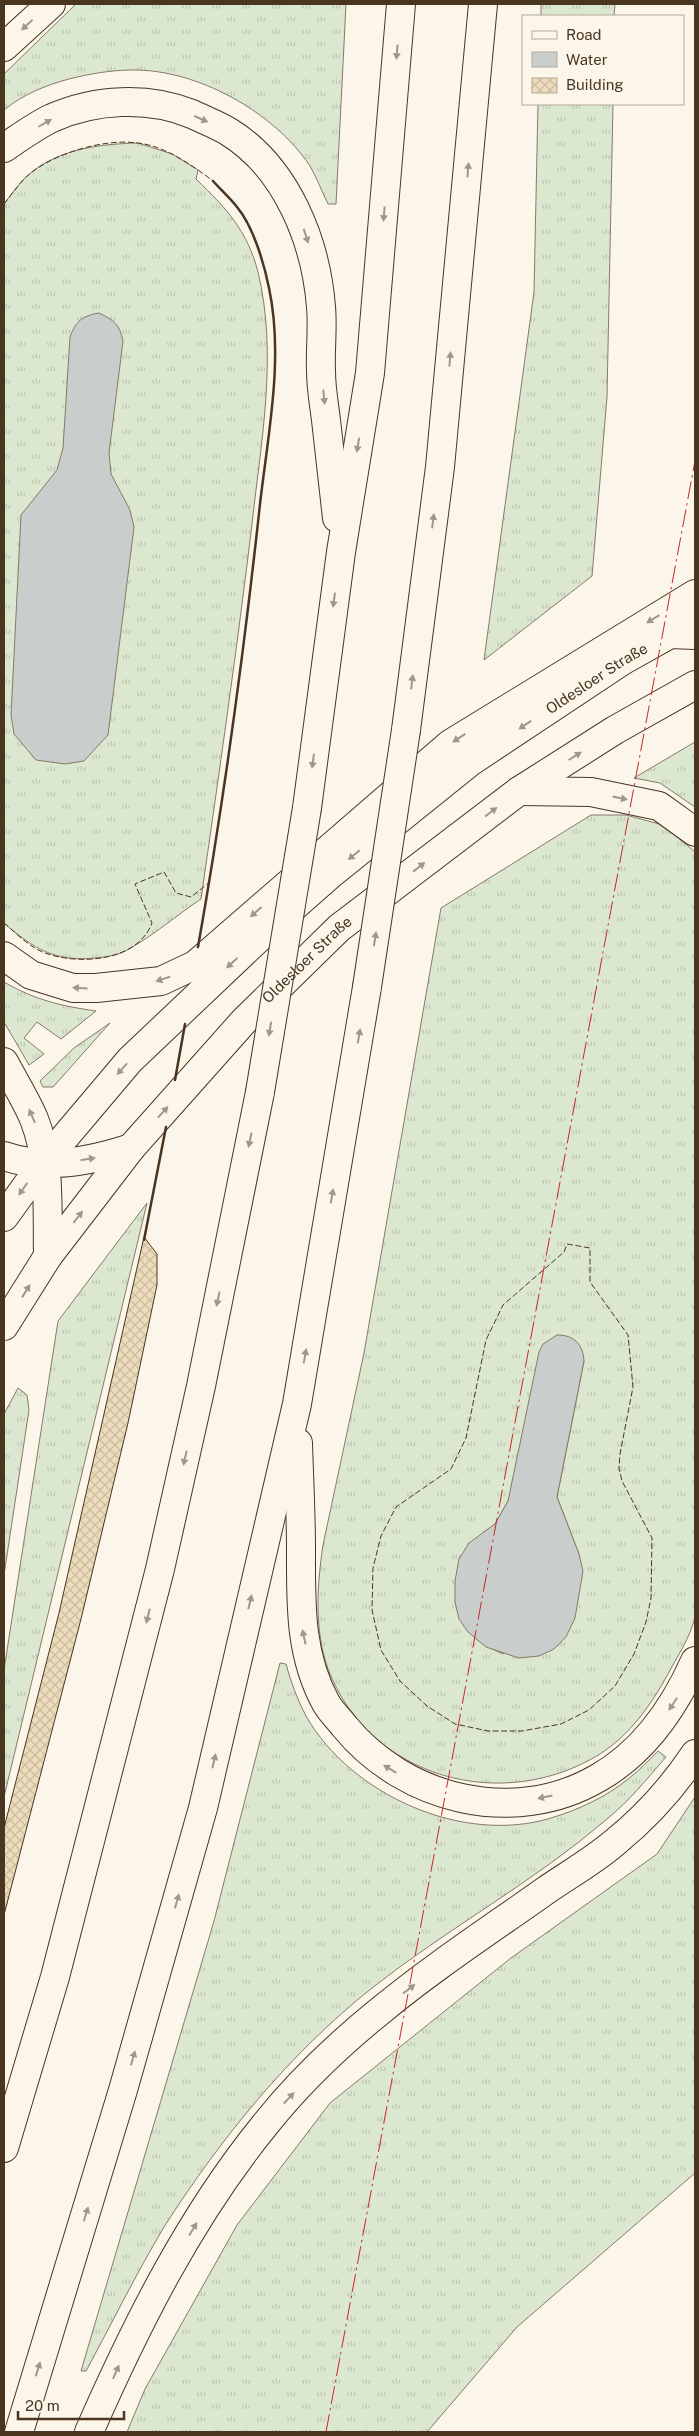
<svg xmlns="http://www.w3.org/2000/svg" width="699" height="2436" font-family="'Public Sans',sans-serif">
  <defs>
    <pattern id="grass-tufts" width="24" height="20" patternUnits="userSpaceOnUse" patternTransform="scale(1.25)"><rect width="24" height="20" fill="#dce7d0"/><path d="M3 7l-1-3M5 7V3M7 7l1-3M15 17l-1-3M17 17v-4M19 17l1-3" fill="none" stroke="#bec7b2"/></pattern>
    <pattern id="building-cross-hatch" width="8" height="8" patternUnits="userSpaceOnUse" patternTransform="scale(1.25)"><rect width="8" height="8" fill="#ecdcbc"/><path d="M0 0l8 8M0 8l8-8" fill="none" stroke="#ccbda1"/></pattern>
  </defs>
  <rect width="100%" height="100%" fill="#fbf6e9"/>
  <g fill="url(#grass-tufts)" stroke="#887966" fill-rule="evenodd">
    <path d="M76 4H346L336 204H328C322 192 317 178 310 166 274 112 197 69 132 70 111 70 89 74 69 79 46 85 22 95 4 110V74Z"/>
    <path d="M541 4H615L614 16H541Z"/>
    <path d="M538 104H613L607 397 592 576 484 660 534 292Z"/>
    <path d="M138 143 172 154 198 170 196 179C226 208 247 230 258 272 278 355 261 441 252 524 237 649 219 774 201 899 177 915 154 935 129 949 120 955 106 957 96 958 55 962 34 949 4 923V204C11 195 18 185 26 177 56 149 99 144 138 143Z"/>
    <path d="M695 742V807L660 783 634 778Z"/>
    <path d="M591 815H626L663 825 695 852V1617C690 1638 678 1655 668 1674 651 1705 630 1735 600 1754 503 1814 370 1779 328 1669 314 1629 317 1586 323 1545L364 1353 441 908ZM584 1361 557 1497 579 1554 503 1654C471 1640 468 1633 455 1602L483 1533 495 1524 508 1501 512 1488Z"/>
    <path d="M4 982C35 1000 61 1006 96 1011L61 1039 37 1022 24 1038 44 1054 29 1065 4 1022Z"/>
    <path d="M110 1023 53 1087H43L40 1081 74 1048Z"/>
    <path d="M147 1203 4 1797V1670L58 1321Z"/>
    <path d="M18 1388 27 1395 29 1410 4 1575V1414Z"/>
    <path d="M280 1663 286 1664C291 1682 297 1699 306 1716 351 1795 463 1845 551 1818 578 1810 606 1797 628 1779 639 1771 649 1760 658 1751L666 1757C647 1779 629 1801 607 1819 534 1882 448 1928 372 1988 289 2054 221 2138 164 2227 136 2274 112 2323 86 2371H81L214 1921Z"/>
    <path d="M695 1797V2173L517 2327 427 2432H127L145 2389 237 2225 330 2103 511 1958 657 1854Z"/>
  </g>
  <g fill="#c9cecd" stroke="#887966">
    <path d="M99 313C114 320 120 325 123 341L109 453 111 474 130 510 134 527 108 735 84 761 65 764 36 760 14 734 11 715 21 515 57 470 63 448 70 337C76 321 82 316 99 313Z"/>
    <path d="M557 1335C574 1335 583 1344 584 1361L557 1497 579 1554 583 1571 575 1618 566 1637 554 1649 539 1656 519 1658 486 1647 468 1632 459 1619 455 1602V1581L459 1559 469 1543 495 1524 508 1501 539 1352 543 1344Z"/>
  </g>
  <path fill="url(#building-cross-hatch)" stroke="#4a3520" d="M144 1237 157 1254V1285L128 1423 81 1619 4 1915V1828L59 1613Z"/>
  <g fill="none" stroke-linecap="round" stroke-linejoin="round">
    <defs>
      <g id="secondary">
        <path d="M4 1217 43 1163"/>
        <path d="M4 1326 48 1256 131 1148"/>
      </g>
      <g id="primary">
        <path id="s1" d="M131 1148 244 1021 339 928 519 791 615 730 695 685"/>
        <path id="s2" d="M43 1163 130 1060 265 932 332 873 470 762 622 661 695 620"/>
      </g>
      <g id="motorway">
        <path d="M4 47 51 4"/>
        <path d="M4 148C19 138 35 126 52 118 95 99 148 96 192 114 204 120 218 125 229 132 287 168 316 242 321 307 323 329 320 350 321 371 321 388 324 404 326 420 330 453 333 485 337 518"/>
        <path d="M670 634 695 635"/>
        <path d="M406 730 440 467 483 4"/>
        <path d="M519 791 591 792 659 806 695 832"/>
        <path d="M307 808 341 552 370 373 401 4"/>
        <path d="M4 956 31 975 73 988H96L161 981 195 965 450 744 695 594"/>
        <path d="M4 1062C14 1081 26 1100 34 1119 51 1161 47 1212 48 1256"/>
        <path d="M4 1156C44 1170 92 1161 131 1148"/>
        <path d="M298 1443C299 1478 301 1513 301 1549 301 1602 299 1654 326 1703 331 1712 339 1719 345 1727 405 1800 514 1827 598 1778 644 1752 674 1708 695 1661"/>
        <path d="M4 2148 55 1977 160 1569 201 1386 260 1092"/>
        <path d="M19 2432 123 2090 203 1808 297 1404 367 987"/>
        <path d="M89 2432C136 2325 190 2217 264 2126 297 2084 338 2045 380 2011 432 1968 490 1930 545 1891 568 1875 593 1861 614 1843 645 1818 673 1787 695 1754"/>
      </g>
    </defs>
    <use href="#secondary" stroke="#4a3520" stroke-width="30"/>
    <use href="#primary" stroke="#4a3520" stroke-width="30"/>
    <use href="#motorway" stroke="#4a3520" stroke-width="30"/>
    <use href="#secondary" stroke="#fbf6e9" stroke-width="28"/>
    <use href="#primary" stroke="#fbf6e9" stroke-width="28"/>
    <use href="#motorway" stroke="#fbf6e9" stroke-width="28"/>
    <defs>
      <g id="motorway-bridge">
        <path d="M367 987 406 730"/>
        <path d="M260 1092 307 808"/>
      </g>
    </defs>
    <use href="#motorway-bridge" stroke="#4a3520" stroke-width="30" stroke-linecap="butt"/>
    <use href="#motorway-bridge" stroke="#fbf6e9" stroke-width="28"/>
    <g stroke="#4a3520" stroke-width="1" stroke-dasharray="6 2.5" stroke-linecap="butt">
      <path d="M4 204C11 195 18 185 26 177 51 154 104 138 138 143 165 146 192 165 213 181"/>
      <path d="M4 923C17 934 31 949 48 954 81 965 138 961 152 923L135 884 164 872 176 893 191 897 210 882"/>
      <path d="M567 1244 590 1248V1282L628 1335 633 1387 620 1454 619 1468 622 1481 652 1538 651 1598 646 1622 634 1654 615 1686 589 1710 561 1724 522 1731H488L455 1724 427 1706 400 1681 381 1650 372 1610 373 1568 381 1536 396 1507 451 1469 466 1438 486 1340 503 1305 564 1252Z"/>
    </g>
    <g stroke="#4a3520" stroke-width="2.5">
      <path d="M198 947C224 800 244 652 260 504 268 434 284 358 269 288 264 263 253 226 237 207 230 198 221 190 213 181"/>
      <path d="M175 1080 185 1024"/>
      <path d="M144 1240 166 1127"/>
    </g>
    <path stroke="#c62828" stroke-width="1" stroke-dasharray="18 4 2.5 4" stroke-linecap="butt" d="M326 2432 695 461"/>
  </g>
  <defs><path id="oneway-solid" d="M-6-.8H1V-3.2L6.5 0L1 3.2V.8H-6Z" transform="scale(1.25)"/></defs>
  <g fill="#a29684">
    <use href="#oneway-solid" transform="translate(27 25) rotate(137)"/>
    <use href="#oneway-solid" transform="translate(397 52) rotate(95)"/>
    <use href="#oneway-solid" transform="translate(201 119) rotate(24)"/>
    <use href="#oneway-solid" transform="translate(45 123) rotate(-30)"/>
    <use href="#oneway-solid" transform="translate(468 170) rotate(-85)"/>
    <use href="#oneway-solid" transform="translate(384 214) rotate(95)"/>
    <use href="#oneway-solid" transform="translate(306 236) rotate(72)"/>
    <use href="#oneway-solid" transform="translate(450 359) rotate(-85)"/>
    <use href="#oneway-solid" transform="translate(324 397) rotate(84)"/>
    <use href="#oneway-solid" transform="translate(358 445) rotate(99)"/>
    <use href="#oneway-solid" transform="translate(433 521) rotate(-83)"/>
    <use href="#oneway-solid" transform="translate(334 600) rotate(98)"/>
    <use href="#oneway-solid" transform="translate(653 619) rotate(149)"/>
    <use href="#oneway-solid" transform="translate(412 682) rotate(-83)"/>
    <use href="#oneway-solid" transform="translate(525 725) rotate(146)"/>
    <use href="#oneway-solid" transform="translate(459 738) rotate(147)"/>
    <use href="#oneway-solid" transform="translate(575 756) rotate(-32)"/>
    <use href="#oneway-solid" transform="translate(313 761) rotate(98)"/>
    <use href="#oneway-solid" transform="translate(620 798) rotate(12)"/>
    <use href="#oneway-solid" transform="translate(491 812) rotate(-37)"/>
    <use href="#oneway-solid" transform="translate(354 855) rotate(141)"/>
    <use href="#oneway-solid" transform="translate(419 867) rotate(-38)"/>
    <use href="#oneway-solid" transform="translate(256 912) rotate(139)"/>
    <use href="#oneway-solid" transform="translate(375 939) rotate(-81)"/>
    <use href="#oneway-solid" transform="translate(232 963) rotate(137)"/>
    <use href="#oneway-solid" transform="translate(163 979) rotate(162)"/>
    <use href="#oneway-solid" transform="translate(80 988) rotate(-177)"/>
    <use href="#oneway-solid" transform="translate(270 1029) rotate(99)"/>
    <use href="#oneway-solid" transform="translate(359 1036) rotate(-80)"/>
    <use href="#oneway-solid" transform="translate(122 1069) rotate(132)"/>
    <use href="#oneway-solid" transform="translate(163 1112) rotate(-48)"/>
    <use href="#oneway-solid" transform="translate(32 1116) rotate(-114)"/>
    <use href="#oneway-solid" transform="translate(250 1140) rotate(102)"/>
    <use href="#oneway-solid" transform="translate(88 1159) rotate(-9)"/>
    <use href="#oneway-solid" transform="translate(23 1189) rotate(125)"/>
    <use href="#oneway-solid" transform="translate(332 1196) rotate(-80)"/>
    <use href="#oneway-solid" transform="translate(78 1217) rotate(-52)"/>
    <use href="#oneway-solid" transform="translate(26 1291) rotate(-58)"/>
    <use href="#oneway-solid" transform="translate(218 1299) rotate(102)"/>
    <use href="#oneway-solid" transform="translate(305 1356) rotate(-80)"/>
    <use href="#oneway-solid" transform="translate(185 1458) rotate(103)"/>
    <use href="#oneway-solid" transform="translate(250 1602) rotate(-77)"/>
    <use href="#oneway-solid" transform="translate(148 1616) rotate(104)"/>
    <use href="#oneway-solid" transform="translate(304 1637) rotate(-102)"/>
    <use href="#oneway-solid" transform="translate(673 1704) rotate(124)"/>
    <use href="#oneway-solid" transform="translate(214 1761) rotate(-77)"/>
    <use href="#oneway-solid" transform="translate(390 1769) rotate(-149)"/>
    <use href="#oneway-solid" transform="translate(545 1797) rotate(168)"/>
    <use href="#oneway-solid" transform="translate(177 1901) rotate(-74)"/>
    <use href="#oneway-solid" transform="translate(409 1989) rotate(-37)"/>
    <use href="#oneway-solid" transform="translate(133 2058) rotate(-74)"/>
    <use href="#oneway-solid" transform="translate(289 2098) rotate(-47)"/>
    <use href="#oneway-solid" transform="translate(86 2214) rotate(-73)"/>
    <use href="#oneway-solid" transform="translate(193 2229) rotate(-59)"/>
    <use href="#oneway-solid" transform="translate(38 2369) rotate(-73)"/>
    <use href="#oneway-solid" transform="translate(116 2372) rotate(-66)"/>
  </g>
  <g text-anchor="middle" stroke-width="4" stroke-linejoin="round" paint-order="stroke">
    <g font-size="15" fill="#4a3520" stroke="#fbf6e9">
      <text dy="5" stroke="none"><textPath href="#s2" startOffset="739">Oldesloer Straße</textPath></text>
      <text dy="5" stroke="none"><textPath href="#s1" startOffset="258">Oldesloer Straße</textPath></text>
    </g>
  </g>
  <rect width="699" height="2436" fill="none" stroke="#4a3520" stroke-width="10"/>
  <rect x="522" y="15" width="162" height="90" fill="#fbf6e9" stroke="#b4a999"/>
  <rect x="532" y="31" width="25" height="8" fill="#fbf6e9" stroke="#b4a999"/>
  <text x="566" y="40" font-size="15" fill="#4a3520">Road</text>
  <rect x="532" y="52" width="25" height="15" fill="#c9cecd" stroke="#b4a999"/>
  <text x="566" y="65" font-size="15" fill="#4a3520">Water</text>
  <rect x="532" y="78" width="25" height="15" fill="url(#building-cross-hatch)" stroke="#b4a999"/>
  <text x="566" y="90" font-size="15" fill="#4a3520">Building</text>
  <path d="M18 2411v8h106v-8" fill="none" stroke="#4a3520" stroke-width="2.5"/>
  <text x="25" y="2411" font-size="15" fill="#4a3520" stroke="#fbf6e9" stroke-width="4" paint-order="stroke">20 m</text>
</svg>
